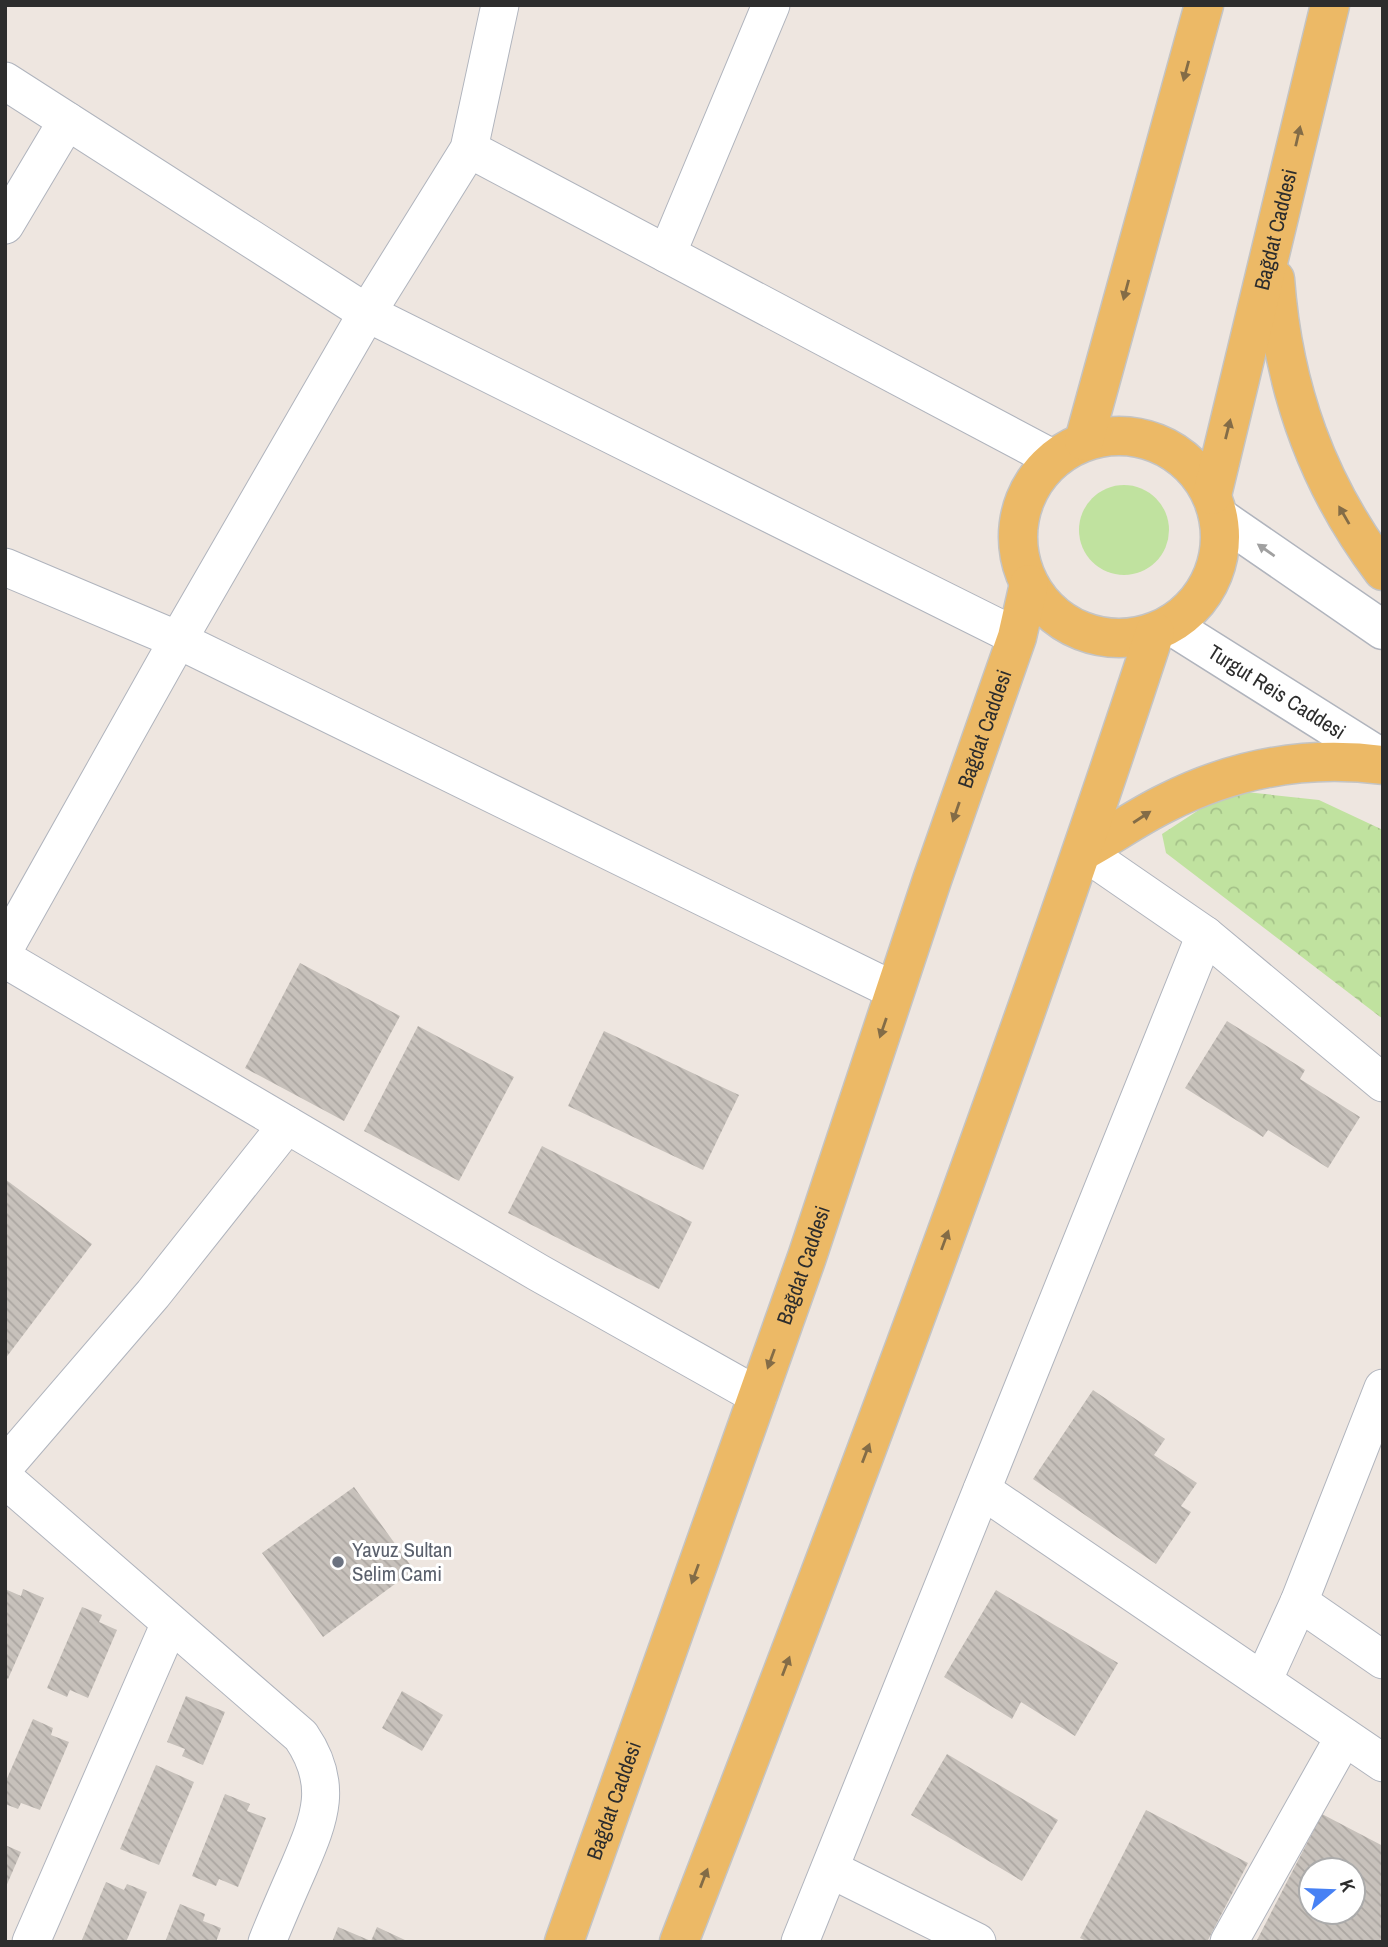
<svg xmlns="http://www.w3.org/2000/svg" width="1388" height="1947" font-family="'Archivo Narrow',sans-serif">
  <defs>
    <pattern id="park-crowns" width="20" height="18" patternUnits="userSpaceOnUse" patternTransform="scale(1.75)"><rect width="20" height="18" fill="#c0e29f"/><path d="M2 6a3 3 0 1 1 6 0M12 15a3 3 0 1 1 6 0" fill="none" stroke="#a5c289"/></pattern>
    <pattern id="building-back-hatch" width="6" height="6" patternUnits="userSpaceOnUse" patternTransform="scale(1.75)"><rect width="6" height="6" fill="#c7c1bb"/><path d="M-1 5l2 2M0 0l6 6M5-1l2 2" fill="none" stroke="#aba6a1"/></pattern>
  </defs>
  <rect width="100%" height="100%" fill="#eee6e0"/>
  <circle fill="#c0e29f" cx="1124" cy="530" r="45"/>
  <path fill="url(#park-crowns)" d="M1246 792 1319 800 1383 830V1019L1166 853 1162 834 1208 804Z"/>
  <g fill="url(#building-back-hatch)" fill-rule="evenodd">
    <path d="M300 963 400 1016 344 1121 245 1068Z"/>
    <path d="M1227 1021 1305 1070 1300 1079 1360 1117 1328 1168 1268 1130 1263 1137 1185 1088Z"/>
    <path d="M418 1026 514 1077 459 1181 364 1131Z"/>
    <path d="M604 1031 739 1095 703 1170 568 1106Z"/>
    <path d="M542 1146 692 1222 659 1289 508 1213Z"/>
    <path d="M5 1179 92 1244 5 1359Z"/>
    <path d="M1093 1390 1165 1439 1154 1455 1197 1483 1181 1506 1191 1512 1156 1564 1033 1479Z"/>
    <path d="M354 1487 414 1570 323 1637 262 1553Z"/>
    <path d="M5 1589 21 1596 23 1589 44 1598 8 1679 5 1677Z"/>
    <path d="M996 1590 1118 1663 1075 1736 1021 1702 1012 1719 944 1677Z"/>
    <path d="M82 1607 102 1615 99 1622 117 1630 88 1698 70 1690 67 1697 47 1688Z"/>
    <path d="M402 1691 443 1715 422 1751 382 1728Z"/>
    <path d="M186 1696 225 1712 203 1765 182 1756 185 1749 167 1742Z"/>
    <path d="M33 1719 53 1728 51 1735 69 1742 40 1810 21 1803 18 1809 5 1804V1783Z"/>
    <path d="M947 1754 1058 1820 1022 1881 911 1815Z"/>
    <path d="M156 1765 194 1782 159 1865 120 1849Z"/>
    <path d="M225 1794 250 1804 247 1811 266 1818 238 1887 219 1879 216 1886 192 1876Z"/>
    <path d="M1146 1810 1248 1863 1207 1942H1088L1080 1938Z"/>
    <path d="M1322 1814 1383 1846V1942H1256ZM1311 1870H1353V1912H1311Z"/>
    <path d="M5 1845 21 1852 5 1889Z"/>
    <path d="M106 1882 124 1890 127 1884 147 1892 126 1942H81Z"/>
    <path d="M180 1904 205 1914 203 1921 221 1928 216 1942H165Z"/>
    <path d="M338 1927 371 1941 377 1927 405 1940 404 1942H332Z"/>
  </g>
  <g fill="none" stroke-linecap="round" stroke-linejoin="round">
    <defs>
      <g id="street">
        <path d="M5 81 367 313 1017 637"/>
        <path d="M469 149 1054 459"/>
        <path d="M5 225 67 121"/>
        <path d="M667 254 771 5"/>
        <path d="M5 567 178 640 895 991"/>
        <path d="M1083 851 1205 935 1383 1083"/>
        <path d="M5 948 178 640 367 313 469 149 500 5"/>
        <path d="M5 959 539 1273 758 1396"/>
        <path d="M5 1466 153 1294 287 1125"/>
        <path d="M5 1479 301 1736C334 1784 320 1818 299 1867 288 1892 277 1917 267 1942"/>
        <path d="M982 1490 1383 1763"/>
        <path d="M1299 1602 1383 1660"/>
        <path d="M1263 1681 1299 1602 1383 1388"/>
        <path d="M830 1869 977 1942"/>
        <path d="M31 1942 170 1623"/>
        <path d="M800 1942 1205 935"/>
        <path d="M1229 1942 1344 1737"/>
      </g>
      <g id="secondary">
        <path d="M1219 517 1383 630"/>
        <path id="s1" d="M1170 625 1383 759"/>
      </g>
      <g id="primary">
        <path d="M1275 279C1283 388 1317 484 1383 571"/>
        <circle cx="1119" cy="537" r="101"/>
        <path d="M1084 441 1204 5"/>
        <path id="s2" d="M1212 495 1330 5"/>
        <path d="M1083 851C1111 836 1137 817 1166 803 1235 768 1306 755 1383 765"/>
        <path id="s3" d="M564 1942 807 1257 932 880 1017 637 1029 584"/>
        <path d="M679 1942C847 1508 1010 1074 1155 632"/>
      </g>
    </defs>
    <use href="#street" stroke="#b0b4bd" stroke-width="39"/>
    <use href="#secondary" stroke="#b0b4bd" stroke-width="41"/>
    <use href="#primary" stroke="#c4c4c4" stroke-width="41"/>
    <use href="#street" stroke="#fff" stroke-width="37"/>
    <use href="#secondary" stroke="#fff" stroke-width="38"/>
    <use href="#primary" stroke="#ecb966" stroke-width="38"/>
  </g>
  <defs><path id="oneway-solid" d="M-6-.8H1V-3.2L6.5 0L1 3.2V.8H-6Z" transform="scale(1.75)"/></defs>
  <g fill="#836c47">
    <use href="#oneway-solid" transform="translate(1186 71) rotate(105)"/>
    <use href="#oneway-solid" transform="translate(1298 136) rotate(-77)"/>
    <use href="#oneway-solid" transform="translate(1126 290) rotate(105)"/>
    <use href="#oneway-solid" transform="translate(1228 429) rotate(-76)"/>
    <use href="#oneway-solid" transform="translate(1344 515) rotate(-120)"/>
    <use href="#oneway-solid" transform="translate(956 812) rotate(109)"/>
    <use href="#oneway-solid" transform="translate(1142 817) rotate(-33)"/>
    <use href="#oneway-solid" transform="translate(883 1028) rotate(109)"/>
    <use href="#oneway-solid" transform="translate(945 1240) rotate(-70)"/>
    <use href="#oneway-solid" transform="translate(771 1359) rotate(110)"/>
    <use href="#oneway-solid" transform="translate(866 1453) rotate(-69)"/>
    <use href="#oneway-solid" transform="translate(695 1574) rotate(110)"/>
    <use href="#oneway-solid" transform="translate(786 1666) rotate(-69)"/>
    <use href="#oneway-solid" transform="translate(704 1878) rotate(-69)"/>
  </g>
  <use fill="#a0a0a0" href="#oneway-solid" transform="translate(1266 550) rotate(-145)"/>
  <circle fill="#6b7280" stroke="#fff" stroke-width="2.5" cx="338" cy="1562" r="7"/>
  <g text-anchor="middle" stroke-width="6" stroke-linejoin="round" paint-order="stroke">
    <g font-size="21" fill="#2d2d2d" stroke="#fff">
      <text dy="7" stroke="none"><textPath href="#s2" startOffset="273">Bağdat Caddesi</textPath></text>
      <text dy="7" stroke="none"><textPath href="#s1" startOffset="126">Turgut Reis Caddesi</textPath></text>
      <text dy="7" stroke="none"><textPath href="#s3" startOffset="1284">Bağdat Caddesi</textPath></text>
      <text dy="7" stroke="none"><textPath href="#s3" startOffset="718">Bağdat Caddesi</textPath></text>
      <text dy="7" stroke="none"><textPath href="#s3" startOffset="150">Bağdat Caddesi</textPath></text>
    </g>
    <g font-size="21" fill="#5b616d" stroke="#fff" text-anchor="start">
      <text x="352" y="1557">Yavuz Sultan<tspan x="352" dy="24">Selim Cami</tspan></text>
    </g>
  </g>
  <rect width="1388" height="1947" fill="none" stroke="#2d2d2d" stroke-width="14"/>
  <g transform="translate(1332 1891) rotate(71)"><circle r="33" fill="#ffffff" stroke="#ababab" stroke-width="2"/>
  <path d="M0-5L12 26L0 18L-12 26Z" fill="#4781f4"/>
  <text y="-10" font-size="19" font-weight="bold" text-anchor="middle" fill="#2d2d2d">K</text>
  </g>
</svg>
